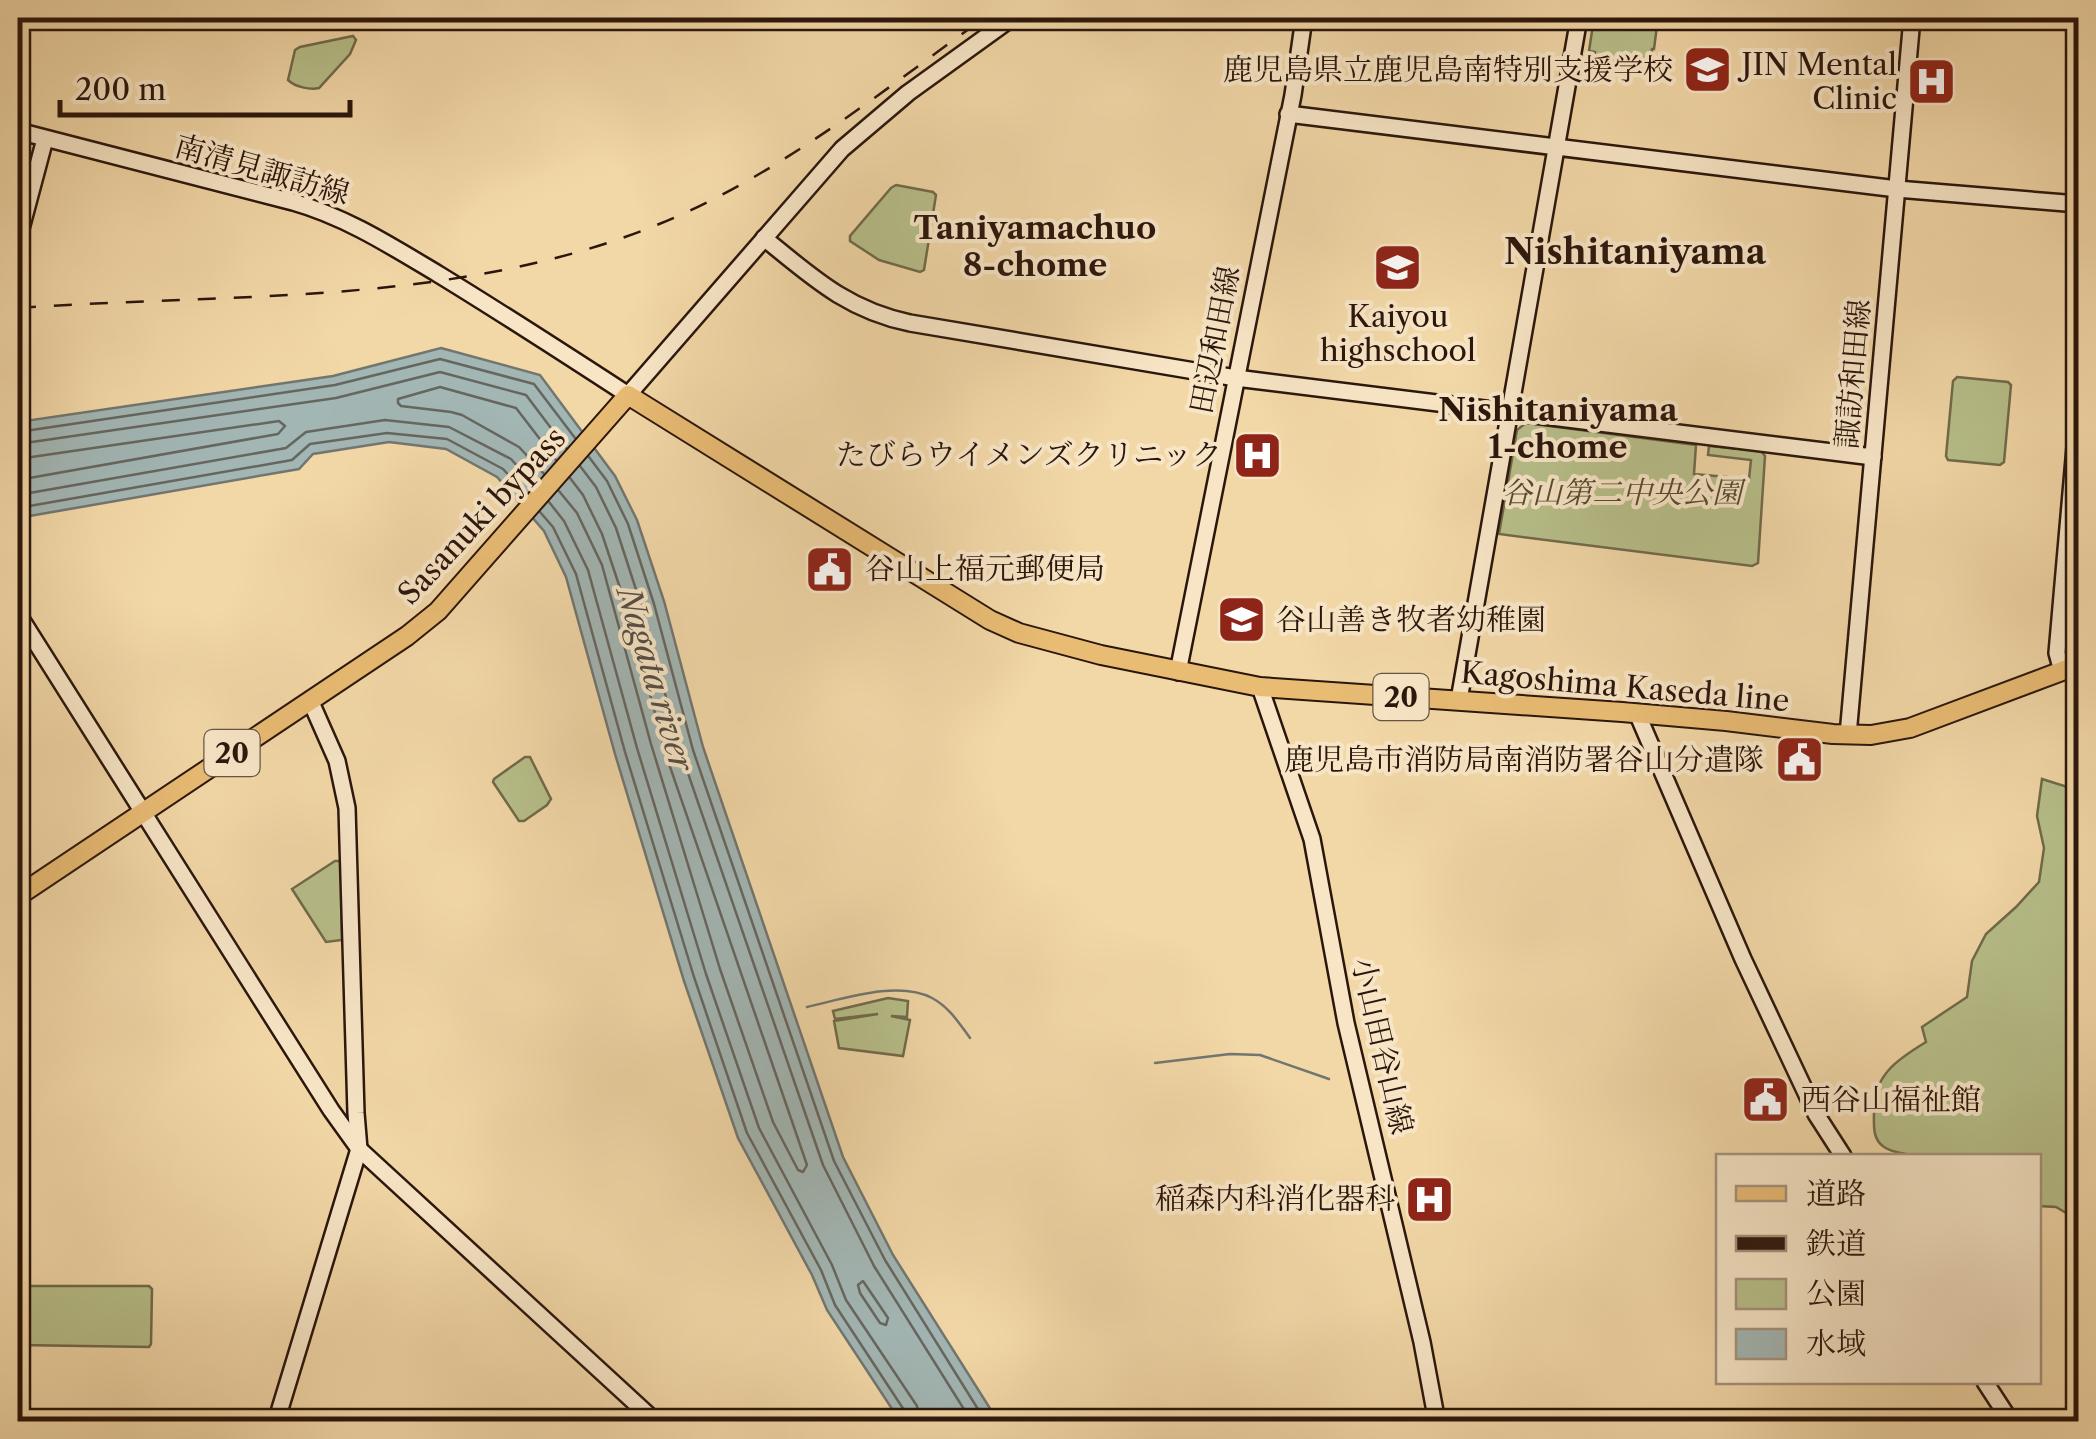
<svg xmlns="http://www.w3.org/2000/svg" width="2096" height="1439" font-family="'Libre Caslon Text','Noto Serif JP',serif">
  <rect width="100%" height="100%" fill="#f2d7a7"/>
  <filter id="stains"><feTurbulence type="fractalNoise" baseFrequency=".002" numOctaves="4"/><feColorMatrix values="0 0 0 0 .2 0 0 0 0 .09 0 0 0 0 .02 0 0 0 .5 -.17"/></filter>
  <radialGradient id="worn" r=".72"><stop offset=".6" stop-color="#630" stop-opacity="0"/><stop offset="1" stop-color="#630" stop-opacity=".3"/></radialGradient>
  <g fill="#b7bf8a" stroke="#716a4b" stroke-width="2.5">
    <path d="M1594 18H1658L1654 49H1652V66L1594 58 1595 52 1589 51Z"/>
    <path d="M353 36 356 40 350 54 319 88C310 90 295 87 288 80L295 50 300 47Z"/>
    <path d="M896 185 933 192 936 195 924 270 920 272 879 260 850 241V236L891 188Z"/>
    <path d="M1957 377 2008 382 2011 385 2004 462 2000 465 1948 460 1946 456 1953 381Z"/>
    <path d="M1526 423 1696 445 1694 474 1749 479 1751 460 1708 455 1709 446 1761 451 1765 456 1758 563 1752 566 1499 534 1517 430Z"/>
    <path d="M525 757H530L551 799 547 805 524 821H519L493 782 494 779Z"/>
    <path d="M2042 779 2077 790 2078 788V1220L2056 1207 2039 1206 2038 1156C2006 1156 1908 1163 1884 1147 1872 1139 1874 1125 1874 1112 1873 1075 1898 1059 1926 1042L1922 1027 1967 997 1972 961 1986 934 2016 907 2039 882 2044 848 2037 816Z"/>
    <path d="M335 861H340L341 867 342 940 326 942 292 889Z"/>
    <path d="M888 998 908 1001 907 1017 891 1016 910 1020 903 1056 839 1048 834 1021 878 1014 835 1019 833 1011Z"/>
    <path d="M149 1286 152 1289 151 1344 149 1347 18 1345V1286Z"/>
  </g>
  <path fill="#a2b6b4" stroke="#727671" stroke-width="2.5" d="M441 348 540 375 615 476 637 520 664 601 703 747 843 1157 893 1255 998 1421H900L827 1310 812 1275 738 1138 684 981 615 754 566 577 544 531 497 477 446 449 389 442 313 454 299 469 18 518V422L333 376Z"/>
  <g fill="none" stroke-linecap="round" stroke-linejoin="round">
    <g stroke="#666660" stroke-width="2.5">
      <path d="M18 432 335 385 440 359 534 384 575 438"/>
      <path d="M18 444 336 398 440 372 526 395 566 448"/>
      <path d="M589 457 607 481 628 524 654 604 693 750 834 1161 885 1260 986 1422"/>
      <path d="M18 459 279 421 285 426 278 434 18 480"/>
      <path d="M580 466 596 487 616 528 642 608 681 753 823 1165 874 1266 972 1422"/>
      <path d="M544 474 519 447 462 415 451 412 401 406 398 403V399L440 387 516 408 556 460"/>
      <path d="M559 491 577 513 602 565 651 744 720 969 773 1122 798 1170 803 1172 807 1165 667 758 628 612 602 534 583 495 570 478"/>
      <path d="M18 495 286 448 306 432 385 420 449 427 511 459 534 485"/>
      <path d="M549 502 564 521 588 570 637 748 706 974 759 1128 832 1265 846 1300 917 1406 920 1422"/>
      <path d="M18 508 292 460 310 444 387 433 447 439 503 469 526 494"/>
      <path d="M540 512 553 527 576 574 625 752 694 977 747 1133 821 1270 835 1305 906 1413 907 1422"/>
      <path d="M863 1281 888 1318 886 1325 880 1323 860 1293 858 1285Z"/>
    </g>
    <g stroke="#727671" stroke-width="2.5">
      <path d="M807 1007C843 999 898 980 932 998 949 1007 959 1023 970 1038"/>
      <path d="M1155 1063 1230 1054 1260 1055 1329 1079"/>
    </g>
    <defs>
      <g id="secondary">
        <path d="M1288 114 1897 189 2078 204"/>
        <path d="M18 131 293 202C346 217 391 246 438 274 502 313 565 354 628 395L842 149 908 93 1012 18"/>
        <path d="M764 238C812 277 847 310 910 323L1236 378 1873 457"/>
        <path d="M18 240 45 139"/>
        <path d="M18 614 257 993 331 1110 359 1149 656 1422"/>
        <path d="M2062 671 2057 653 2078 413"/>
        <path d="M1178 672 1293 95 1304 18"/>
        <path d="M1260 687 1312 839 1346 1023 1422 1342 1437 1422"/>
        <path d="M1459 700 1579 18"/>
        <path d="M1637 713 1743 959 1816 1114 1843 1156"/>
        <path d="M1848 735 1912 18"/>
        <path d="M1985 1382 2011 1422"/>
        <path d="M276 1422 359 1149 356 1113 347 808 337 761 310 700"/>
      </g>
      <path id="primary" d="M18 896 407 636 438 611 628 395 990 620 1019 633 1101 655 1260 687 1622 712 1726 721 1833 734 1871 735 1910 728 2078 665"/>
    </defs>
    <use href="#secondary" stroke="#2b160c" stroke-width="20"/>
    <use href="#primary" stroke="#2b160c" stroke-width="22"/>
    <use href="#secondary" stroke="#f7e5c6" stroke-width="15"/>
    <use href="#primary" stroke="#e9bc74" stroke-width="18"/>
    <path stroke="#2b160c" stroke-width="2.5" stroke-dasharray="18 18" stroke-linecap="butt" d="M18 308C243 292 477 308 687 212 795 162 888 87 984 18"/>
  </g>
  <defs>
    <symbol id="school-square" viewBox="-11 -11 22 22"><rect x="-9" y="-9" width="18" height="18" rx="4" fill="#8f2418" stroke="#f7e5c6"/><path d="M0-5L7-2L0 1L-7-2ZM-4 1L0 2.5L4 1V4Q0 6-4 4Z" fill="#fff"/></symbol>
    <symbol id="hospital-square" viewBox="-11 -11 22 22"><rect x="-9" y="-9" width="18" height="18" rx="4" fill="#8f2418" stroke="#f7e5c6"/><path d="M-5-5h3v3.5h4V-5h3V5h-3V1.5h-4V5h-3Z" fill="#fff"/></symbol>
    <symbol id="civic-square" viewBox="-11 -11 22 22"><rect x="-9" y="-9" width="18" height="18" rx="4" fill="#8f2418" stroke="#f7e5c6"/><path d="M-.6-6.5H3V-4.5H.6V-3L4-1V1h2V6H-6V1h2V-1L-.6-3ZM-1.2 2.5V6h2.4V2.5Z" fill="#fff"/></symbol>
  </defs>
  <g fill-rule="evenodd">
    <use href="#school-square" x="1680" y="42" width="55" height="55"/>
    <use href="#hospital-square" x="1904" y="54" width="55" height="55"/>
    <use href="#school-square" x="1370" y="240" width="55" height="55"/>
    <use href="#hospital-square" x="1230" y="428" width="55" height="55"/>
    <use href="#civic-square" x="802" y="542" width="55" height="55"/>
    <use href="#school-square" x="1214" y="592" width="55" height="55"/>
    <use href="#civic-square" x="1772" y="732" width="55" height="55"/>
    <use href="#civic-square" x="1738" y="1072" width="55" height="55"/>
    <use href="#hospital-square" x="1402" y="1172" width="55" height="55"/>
  </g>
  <g text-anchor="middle" stroke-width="8" stroke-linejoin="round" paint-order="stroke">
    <g fill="#f7e5c6" stroke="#685444" stroke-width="2.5">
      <rect x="1373.5" y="674" width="55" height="46" rx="8"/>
      <rect x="204.5" y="730" width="55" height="46" rx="8"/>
    </g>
    <g font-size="28" font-weight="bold" fill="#2b160c">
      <text x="1401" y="707">20</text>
      <text x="232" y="763">20</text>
    </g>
    <g font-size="30" fill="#2b160c" stroke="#f7e5c6" text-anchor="end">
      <text x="1897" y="75">JIN Mental<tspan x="1897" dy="34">Clinic</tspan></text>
      <text x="1673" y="80">鹿児島県立鹿児島南特別支援学校</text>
      <text x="1398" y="327" text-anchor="middle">Kaiyou<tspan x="1398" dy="34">highschool</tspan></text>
      <text x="1222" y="465">たびらウイメンズクリニック</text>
      <text x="865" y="579" text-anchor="start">谷山上福元郵便局</text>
      <text x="1276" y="630" text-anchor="start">谷山善き牧者幼稚園</text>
      <text x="1764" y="770">鹿児島市消防局南消防署谷山分遣隊</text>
      <text x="1801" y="1110" text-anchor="start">西谷山福祉館</text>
      <text x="1395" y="1209">稲森内科消化器科</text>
    </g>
    <g font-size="30" fill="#2b160c" stroke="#f7e5c6">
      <text transform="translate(262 170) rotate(16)" y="10">南清見諏訪線</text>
      <text transform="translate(1215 340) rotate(-79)" y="10">田辺和田線</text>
      <text transform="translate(1853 374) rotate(-85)" y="10">諏訪和田線</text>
      <text transform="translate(482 516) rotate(-47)" y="10">Sasanuki bypass</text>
      <text transform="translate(1625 687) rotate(5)" y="10">Kagoshima Kaseda line</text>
      <text transform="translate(1382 1046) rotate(77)" y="10">小山田谷山線</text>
    </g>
    <g font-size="30" font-style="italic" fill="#554932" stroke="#f7e5c6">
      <text x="1622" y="503">谷山第二中央公園</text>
    </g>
    <g font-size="32" font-weight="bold" fill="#2b160c" stroke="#f7e5c6">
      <text x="1035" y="239">Taniyamachuo<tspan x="1035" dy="37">8-chome</tspan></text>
      <text x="1558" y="421">Nishitaniyama<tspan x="1558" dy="37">1-chome</tspan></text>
    </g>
    <g font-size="32" font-style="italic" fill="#554e47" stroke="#f7e5c6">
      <text transform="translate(655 679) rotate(73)" y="11">Nagata river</text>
    </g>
    <g font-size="35" font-weight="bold" fill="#2b160c" stroke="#f7e5c6">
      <text x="1635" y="264">Nishitaniyama</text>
    </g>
  </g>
  <rect width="2096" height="1439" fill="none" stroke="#f2d7a7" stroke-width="60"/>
  <rect x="20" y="20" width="2056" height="1399" fill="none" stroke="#2b160c" stroke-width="5"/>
  <rect x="30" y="30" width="2036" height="1379" fill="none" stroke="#2b160c" stroke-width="2.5"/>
  <rect x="1716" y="1154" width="325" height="230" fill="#f7e5c6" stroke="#a5927c" stroke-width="2.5"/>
  <rect x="1736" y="1186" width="50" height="15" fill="#e9bc74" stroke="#a5927c" stroke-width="2.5"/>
  <text x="1806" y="1204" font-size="30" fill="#2b160c">道路</text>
  <rect x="1736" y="1236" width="50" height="15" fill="#2b160c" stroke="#a5927c" stroke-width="2.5"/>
  <text x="1806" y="1254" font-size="30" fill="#2b160c">鉄道</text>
  <rect x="1736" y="1279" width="50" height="30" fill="#b7bf8a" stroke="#a5927c" stroke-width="2.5"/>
  <text x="1806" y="1304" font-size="30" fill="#2b160c">公園</text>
  <rect x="1736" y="1329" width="50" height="30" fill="#a2b6b4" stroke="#a5927c" stroke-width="2.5"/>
  <text x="1806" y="1354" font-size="30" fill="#2b160c">水域</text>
  <path d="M60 100v15h290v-15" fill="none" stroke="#2b160c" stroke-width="5"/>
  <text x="75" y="100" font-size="30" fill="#2b160c" stroke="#f7e5c6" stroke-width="8" paint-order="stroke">200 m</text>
  <rect width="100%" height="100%" filter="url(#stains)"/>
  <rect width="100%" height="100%" fill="url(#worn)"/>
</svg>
